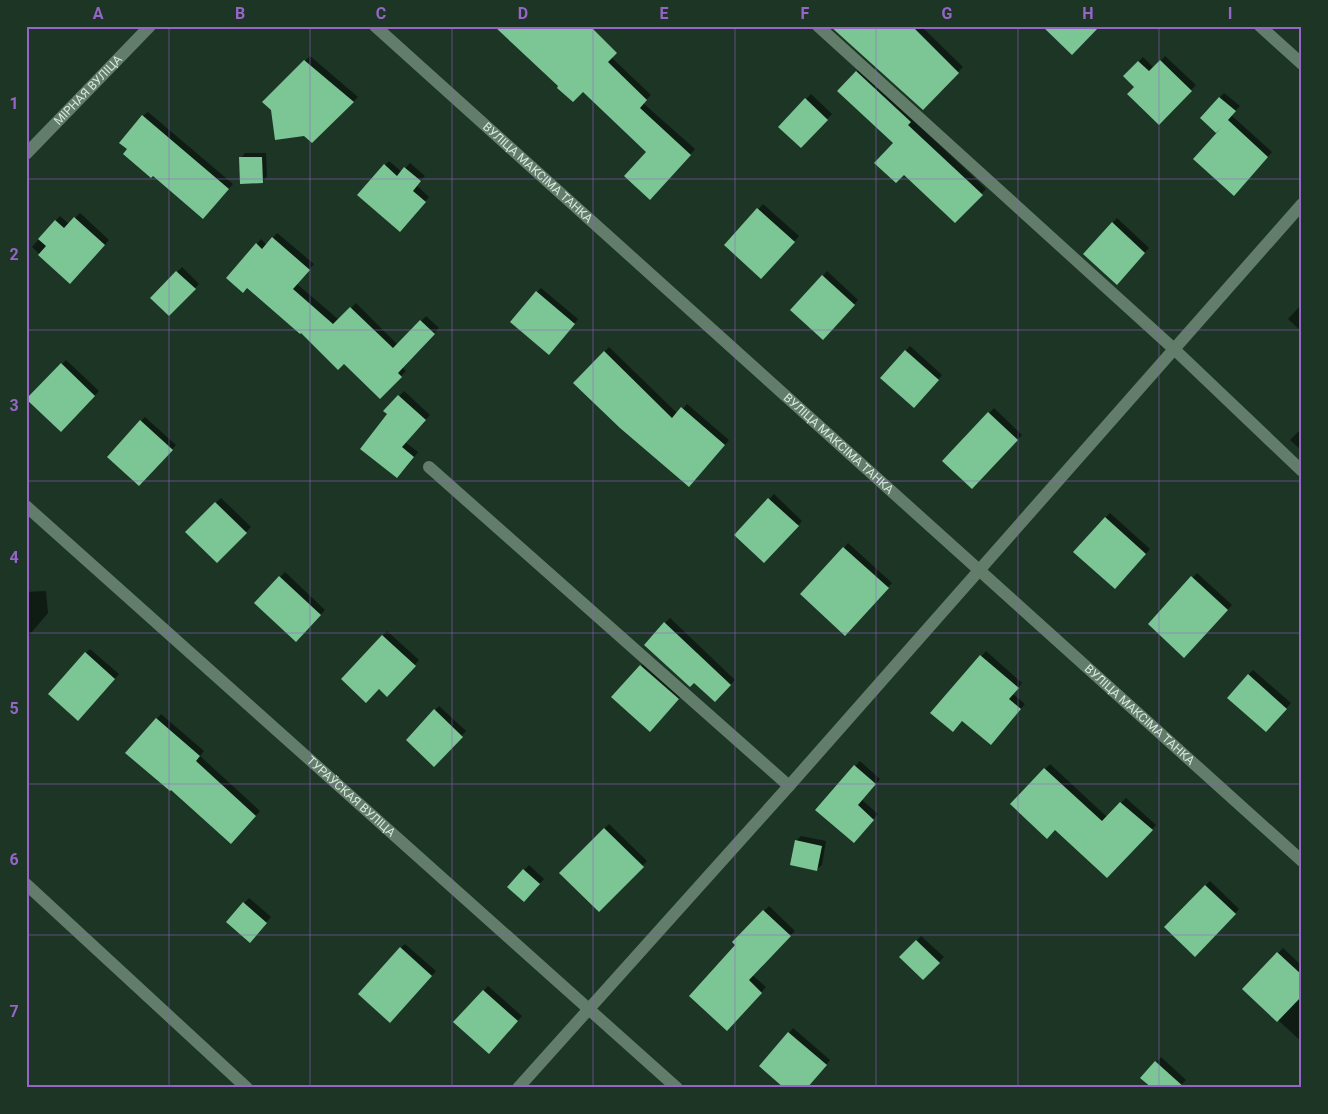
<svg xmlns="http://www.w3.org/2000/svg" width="1328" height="1114" font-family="Roboto,sans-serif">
  <rect width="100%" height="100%" fill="#1c3525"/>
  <g fill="#0007">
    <path d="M886 26H921L963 67 923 108Z"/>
    <path d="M310 56 358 97 312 142 264 102Z"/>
    <path d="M1165 56 1196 85 1159 123 1136 87 1125 76 1143 57 1154 68Z"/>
    <path d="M611 57 651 95 643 103 695 149 655 193 648 152 583 90Z"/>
    <path d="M861 67 912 119 986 189 955 222 904 173 894 143 839 91Z"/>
    <path d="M1224 93 1240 106 1231 115 1272 152 1238 189 1222 128 1201 118Z"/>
    <path d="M811 94 832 114 801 147 780 127Z"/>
    <path d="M148 112 233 184 208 213 143 116Z"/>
    <path d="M245 153H266L267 177 262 182 241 158Z"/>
    <path d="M389 161 402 172 410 163 425 176 416 185 429 197 404 226 385 165Z"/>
    <path d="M763 204 799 236 766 273 725 245Z"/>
    <path d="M80 213 109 240 70 282 32 247 60 216 69 224Z"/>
    <path d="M1117 218 1149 248 1116 283 1085 253Z"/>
    <path d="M277 233 314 264 297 284 339 320 356 303 398 345 426 316 439 328 402 367 406 371 380 397 257 244 261 239 267 245Z"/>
    <path d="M182 267 199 284 169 314 152 298Z"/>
    <path d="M827 271 858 300 828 334 823 276Z"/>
    <path d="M541 288 578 319 554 348 537 292Z"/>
    <path d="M1302 304V332L1288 319Z"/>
    <path d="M910 346 942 375 918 402 881 378Z"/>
    <path d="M609 347 678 414 687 404 729 440 694 481 575 383Z"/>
    <path d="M66 360 99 391 61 430 28 399Z"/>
    <path d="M404 391 430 415 405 442 418 452 402 472 388 414 385 411Z"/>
    <path d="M994 408 1022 435 972 487 944 461Z"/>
    <path d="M145 417 176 445 144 480 141 421Z"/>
    <path d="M1302 428V451L1290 440Z"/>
    <path d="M774 494 802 521 764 561 736 535Z"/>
    <path d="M221 498 251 527 217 561 187 532Z"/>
    <path d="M1110 513 1150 549 1119 583 1105 518Z"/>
    <path d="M848 543 892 583 850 629 844 548Z"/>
    <path d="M285 572 325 610 296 640 256 603Z"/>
    <path d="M1197 573 1232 605 1184 656 1149 624Z"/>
    <path d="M46 591 48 613 26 639V592Z"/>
    <path d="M670 618 735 680 715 700 665 623Z"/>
    <path d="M387 631 419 660 387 695 379 687 343 679Z"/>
    <path d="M90 649 119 674 83 714 86 653Z"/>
    <path d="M986 651 1022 683 1013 694 1025 704 995 739 963 719 932 713Z"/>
    <path d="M646 661 683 694 654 726 613 697Z"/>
    <path d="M1253 670 1291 703 1270 726 1248 675Z"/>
    <path d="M439 706 466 731 434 765 407 739Z"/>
    <path d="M161 714 204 751 200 756 260 811 231 843 171 788 127 753Z"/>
    <path d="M860 761 880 779 862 800 878 814 858 837 817 810Z"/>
    <path d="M1050 764 1107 817 1126 798 1156 825 1107 877 1055 829 1012 804Z"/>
    <path d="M609 824 647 861 599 910 561 873Z"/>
    <path d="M801 836 826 841 822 865 817 869 796 841Z"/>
    <path d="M529 865 544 879 528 896 509 887Z"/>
    <path d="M1210 881 1239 909 1195 955 1166 927Z"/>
    <path d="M249 898 271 917 254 936 227 922Z"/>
    <path d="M769 906 795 931 752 975 766 987 727 1029 737 945 734 942Z"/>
    <path d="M921 936 944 957 923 978 901 957Z"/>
    <path d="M405 944 436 971 395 1016 400 948Z"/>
    <path d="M1283 948 1302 966V1042L1244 989Z"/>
    <path d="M488 986 522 1016 493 1048 455 1022Z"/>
    <path d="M793 1028 830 1060 807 1088 789 1033Z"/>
    <path d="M1161 1057 1186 1080 1178 1088 1142 1078Z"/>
  </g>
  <g fill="#7cc595">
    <path d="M494 26H590L617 53 608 62 647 100 640 108 691 155 650 200 624 176 646 152 583 92 573 102 557 88 558 86Z"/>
    <path d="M830 26H912L959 73 923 110Z"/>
    <path d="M1042 26H1100L1072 55Z"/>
    <path d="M304 60 354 102 312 143 304 136 275 140 271 110 262 102Z"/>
    <path d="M1160 60 1192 91 1159 125 1127 94 1134 87 1123 76 1138 61 1149 71Z"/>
    <path d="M856 71 911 122 908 125 983 195 955 223 904 175 896 183 874 163 893 143 837 91Z"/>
    <path d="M1219 97 1236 111 1228 120 1268 157 1234 196 1193 159 1221 128 1216 133 1200 118Z"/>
    <path d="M805 98 828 120 801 148 778 127Z"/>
    <path d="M142 115 229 189 203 219 153 176 151 178 123 154 127 149 119 143Z"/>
    <path d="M239 157H262L263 183 240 184Z"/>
    <path d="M384 164 397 176 404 167 421 181 413 191 426 202 400 232 357 195Z"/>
    <path d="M757 208 795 242 761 279 724 245Z"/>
    <path d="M74 217 105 245 70 284 38 255 46 246 38 239 55 220 64 228Z"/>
    <path d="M1112 222 1145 253 1117 285 1083 254Z"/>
    <path d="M272 237 310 270 293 289 333 324 350 307 393 348 420 320 435 334 398 373 402 377 380 399 344 364 338 370 301 333 300 334 247 288 243 293 226 278 256 243 262 249Z"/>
    <path d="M176 271 196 289 169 316 150 298Z"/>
    <path d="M822 275 855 305 823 340 790 310Z"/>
    <path d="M536 291 575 324 549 355 510 322Z"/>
    <path d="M905 350 939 380 914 408 880 378Z"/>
    <path d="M604 351 672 418 681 407 725 445 689 487 620 428 573 383Z"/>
    <path d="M61 363 95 396 61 432 26 399Z"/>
    <path d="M398 395 426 420 402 447 414 457 397 478 360 449 387 414 383 411Z"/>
    <path d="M988 412 1018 440 972 489 942 461Z"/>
    <path d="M140 420 173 450 139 486 107 457Z"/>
    <path d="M768 498 799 526 764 563 734 535Z"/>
    <path d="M215 502 247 533 217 563 185 532Z"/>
    <path d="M1105 517 1146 554 1115 589 1073 552Z"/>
    <path d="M843 547 889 588 845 636 800 594Z"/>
    <path d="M279 576 321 615 296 642 254 603Z"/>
    <path d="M1191 576 1228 610 1184 658 1148 624Z"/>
    <path d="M664 622 731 685 715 702 694 683 690 687 644 645Z"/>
    <path d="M382 635 416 666 387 697 379 689 366 703 341 679Z"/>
    <path d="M85 652 115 679 78 721 48 694Z"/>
    <path d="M980 655 1019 688 1009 699 1021 709 991 745 962 721 953 732 930 713Z"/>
    <path d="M640 665 679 699 650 732 611 697Z"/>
    <path d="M1248 674 1287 709 1266 732 1227 698Z"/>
    <path d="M434 709 463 737 434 767 406 740Z"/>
    <path d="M156 718 200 756 196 761 256 816 231 844 171 790 170 791 125 753Z"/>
    <path d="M854 765 876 784 858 805 874 820 854 843 815 810Z"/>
    <path d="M1044 768 1102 821 1120 802 1153 830 1107 878 1055 830 1047 839 1010 804Z"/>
    <path d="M604 828 644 867 599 912 559 873Z"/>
    <path d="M795 840 822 846 817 871 790 865Z"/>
    <path d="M523 869 540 884 524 902 507 887Z"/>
    <path d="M1205 885 1236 914 1195 957 1164 927Z"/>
    <path d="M243 902 267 923 250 943 226 922Z"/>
    <path d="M763 910 791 936 749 980 762 993 727 1031 689 996 735 945 732 942Z"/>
    <path d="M916 940 940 963 923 980 899 957Z"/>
    <path d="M400 947 432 976 390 1023 358 994Z"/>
    <path d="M1277 952 1302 975V996L1277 1022 1242 989Z"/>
    <path d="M483 990 518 1021 489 1054 453 1022Z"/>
    <path d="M788 1032 827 1065 807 1088H784L759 1066Z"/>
    <path d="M1155 1061 1185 1088H1152L1140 1078Z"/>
  </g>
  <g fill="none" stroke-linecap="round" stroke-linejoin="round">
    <g stroke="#627d6a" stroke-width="12">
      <path id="s1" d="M375 26 1302 861"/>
      <path d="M818 26 1174 349 1302 471"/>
      <path d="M1260 26 1302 64"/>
      <path id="s2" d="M26 154 150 26"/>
      <path d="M429 467 789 786"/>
      <path id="s3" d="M26 506 677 1088"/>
      <path d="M26 884 247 1088"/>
      <path d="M518 1088 789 786 1302 204"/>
    </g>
  </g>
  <path fill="none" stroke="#9764c8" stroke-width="1" stroke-opacity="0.55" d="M169 26V1088M310 26V1088M452 26V1088M593 26V1088M735 26V1088M876 26V1088M1018 26V1088M1159 26V1088M26 179H1302M26 330H1302M26 481H1302M26 633H1302M26 784H1302M26 935H1302"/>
  <g text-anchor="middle" stroke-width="5" stroke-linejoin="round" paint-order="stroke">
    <g font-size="12" fill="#d9e8dd" stroke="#1c3525">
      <text dy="4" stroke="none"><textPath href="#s2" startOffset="89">МІРНАЯ ВУЛІЦА</textPath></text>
      <text dy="4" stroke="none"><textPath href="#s1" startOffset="219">ВУЛІЦА МАКСІМА ТАНКА</textPath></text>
      <text dy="4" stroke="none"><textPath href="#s1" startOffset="624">ВУЛІЦА МАКСІМА ТАНКА</textPath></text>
      <text dy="4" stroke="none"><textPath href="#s1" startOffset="1029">ВУЛІЦА МАКСІМА ТАНКА</textPath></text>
      <text dy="4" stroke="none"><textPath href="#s3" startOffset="436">ТУРАЎСКАЯ ВУЛІЦА</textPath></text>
    </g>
  </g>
  <rect width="1328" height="1114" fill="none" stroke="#1c3525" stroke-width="55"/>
  <rect x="28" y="28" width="1272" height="1058" fill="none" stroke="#9764c8" stroke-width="2"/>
  <g font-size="16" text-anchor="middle" font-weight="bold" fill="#9764c8">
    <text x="98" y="19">A</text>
    <text x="240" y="19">B</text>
    <text x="381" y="19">C</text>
    <text x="523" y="19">D</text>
    <text x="664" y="19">E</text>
    <text x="805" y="19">F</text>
    <text x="947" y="19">G</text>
    <text x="1088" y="19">H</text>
    <text x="1230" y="19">I</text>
    <text x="14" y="109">1</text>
    <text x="14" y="260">2</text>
    <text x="14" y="411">3</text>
    <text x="14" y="563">4</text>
    <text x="14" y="714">5</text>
    <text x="14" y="865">6</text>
    <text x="14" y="1017">7</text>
  </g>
</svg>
